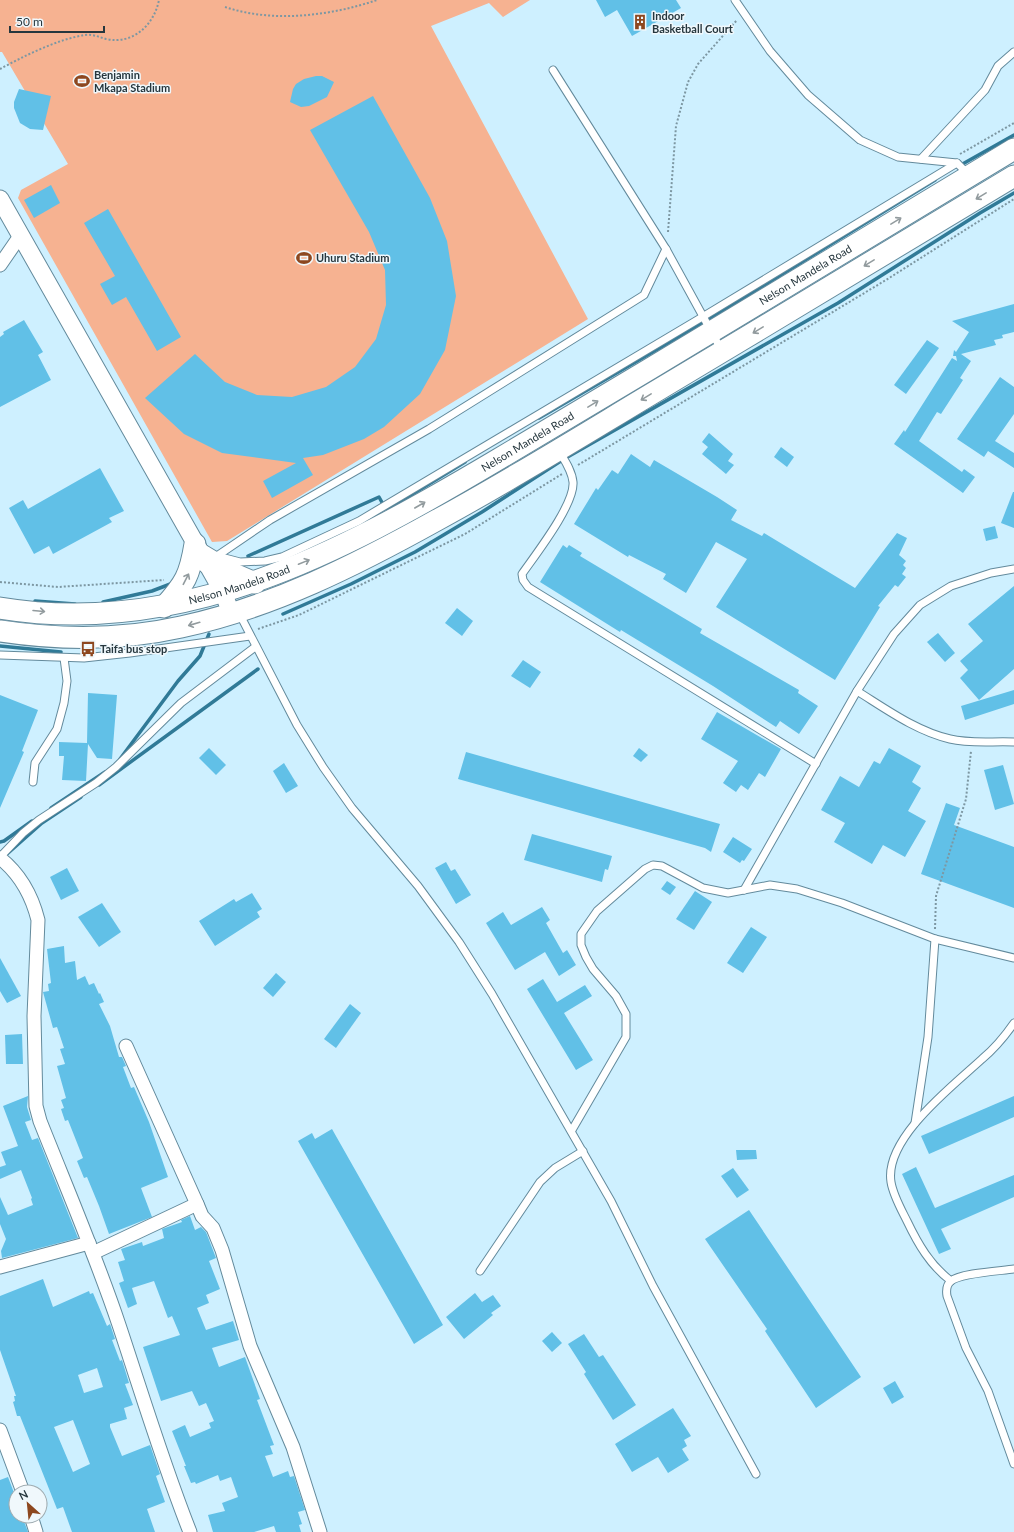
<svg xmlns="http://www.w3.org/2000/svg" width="1014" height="1532" font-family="Lato,sans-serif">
  <rect width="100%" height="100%" fill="#cef0ff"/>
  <path fill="#f6b291" d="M0 0H530L503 17 489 3 431 26 588 319 227 541 212 542 18 198 21 190 68 164 2 52H0Z"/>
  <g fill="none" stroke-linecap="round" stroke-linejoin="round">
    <g stroke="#307a97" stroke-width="3.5">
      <path d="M959 166 1014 135"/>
      <path d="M539 418 706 321 935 180"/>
      <path d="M248 556 379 497 384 506 388 509 465 462"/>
      <path d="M35 601 75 604"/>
      <path d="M103 602 152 591 173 583"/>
      <path d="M283 614 351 584 415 552 482 512 564 459 838 303 980 213 1014 193"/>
      <path d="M0 646 61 652"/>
      <path d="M120 759 178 681 200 656 209 634"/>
      <path d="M99 785 258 669"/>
      <path d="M51 808 105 772"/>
      <path d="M0 842 4 841 32 821"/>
      <path d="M7 854 42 823 81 797"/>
    </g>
  </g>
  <g fill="#61c0e7" fill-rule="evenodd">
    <path d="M596 0H676L681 8 632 36 617 10 605 17Z"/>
    <path d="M316 76H322L334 82 327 97 309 106 301 107 290 102 293 89 296 84 304 79Z"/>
    <path d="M19 89 51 96 43 130 30 129 20 123 14 108V102Z"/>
    <path d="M373 96 430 198 447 241 456 296 445 350 420 394 384 427 364 439 323 455 303 458 313 475 272 498 263 481 296 463 222 453 184 434 145 398 195 354 225 382 257 395 292 397 326 387 355 367 376 339 386 305 385 270 369 232 310 130Z"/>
    <path d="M51 185 60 203 34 218 24 200Z"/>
    <path d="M108 209 181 337 157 351 126 297 112 305 100 284 115 276 84 223Z"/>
    <path d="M1014 304V332L1002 335 1003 338 994 340 996 345 961 354 971 361 960 378 963 380 941 414 937 412 919 441 962 472 964 469 975 477 963 493 894 444 904 430 905 432 952 358 957 361 956 356H953L954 350 956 352 969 332 952 321Z"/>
    <path d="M24 320 43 352 38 355 51 380 0 407V337L4 334 3 332Z"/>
    <path d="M927 340 939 348 906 394 894 385Z"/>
    <path d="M1000 377 1014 387V414L995 441 1014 453V468L988 451 984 457 957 439Z"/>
    <path d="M709 433 733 454 728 461 734 465 726 474 702 454 708 447 702 442Z"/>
    <path d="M781 447 794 457 787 467 774 457Z"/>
    <path d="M631 454 650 467 654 460 717 497 737 510 731 520 762 536 764 533 855 588 897 533 907 538 899 555 906 561 903 565 906 568 902 574 906 577 898 587 895 585 878 606 880 607 835 680 716 607 747 559 716 542 686 593 663 579 666 574 629 555 628 557 574 524 596 488 598 490 612 470 618 474Z"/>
    <path d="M100 468 124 511 109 518 112 522 53 554 49 546 34 554 9 508 23 500 28 509Z"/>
    <path d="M1013 492H1014V528L1001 523Z"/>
    <path d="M995 526 998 538 986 541 983 529Z"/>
    <path d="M563 545 567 548 569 545 582 553 580 556 702 629 700 633 799 690 798 693 818 706 799 734 780 721 776 727 713 686 621 630 620 632 540 582Z"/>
    <path d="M1014 586V669L979 700 960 678 968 670 960 661 983 641 968 624Z"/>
    <path d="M457 608 473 621 462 636 445 623Z"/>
    <path d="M938 633 955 653 945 662 927 642Z"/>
    <path d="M523 660 541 672 530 688 511 676Z"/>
    <path d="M1014 690V704L965 720 961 706Z"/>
    <path d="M88 693 117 695 112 759 97 758 88 744 86 781 62 780 64 756H59V742L87 743Z"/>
    <path d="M0 695 38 710 22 751 24 752 0 808Z"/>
    <path d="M717 712 781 749 765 777 759 773 748 790 741 785 736 792 723 783 738 761 701 739Z"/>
    <path d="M209 748 226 765 216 775 199 758Z"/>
    <path d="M639 748 648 755 641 762 633 756Z"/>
    <path d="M889 748 921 766 912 782 921 788 908 811 926 821 905 857 883 845 872 864 834 842 845 823 821 810 840 776 859 787 874 761 880 764Z"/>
    <path d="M466 752 720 824 711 852 705 848 458 779Z"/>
    <path d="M284 763 298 786 286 793 273 771Z"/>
    <path d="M1003 765 1014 804 995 810 984 770Z"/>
    <path d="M946 803 960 808 954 825 1014 847V908L921 874Z"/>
    <path d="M532 834 612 856 608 870 605 869 602 882 524 860Z"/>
    <path d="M733 837 752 849 744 861 742 860 740 863 723 852Z"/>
    <path d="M446 862 451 871 455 869 471 895 456 904 435 868Z"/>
    <path d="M67 868 79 891 61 900 50 877Z"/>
    <path d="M667 881 676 887 670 895 661 889Z"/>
    <path d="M695 891 712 902 694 930 676 919Z"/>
    <path d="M252 893 262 909 257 912 260 917 215 946 199 921 234 899 236 902Z"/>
    <path d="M102 903 121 932 99 947 78 917Z"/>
    <path d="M542 907 550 920 546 923 563 953 567 950 576 965 559 976 545 952 515 970 486 923 503 912 511 925Z"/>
    <path d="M751 927 767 937 743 973 727 963Z"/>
    <path d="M64 946 65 963 75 961 77 980 85 976 89 985 94 983 99 994 100 993 104 1002 99 1004 110 1026 119 1057H122L126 1066 123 1067 131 1088 134 1087 149 1122 168 1177 141 1188 152 1217 109 1234 99 1206 87 1177 84 1178 77 1161 83 1158 68 1120 65 1121 61 1109 64 1108 61 1100 66 1098 57 1066 65 1064 60 1049 64 1048 57 1027 53 1028 43 992 49 991 48 984 51 983 47 949Z"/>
    <path d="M0 958 21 996 7 1003 0 991Z"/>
    <path d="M276 973 286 982 273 997 263 988Z"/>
    <path d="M543 979 557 1002 585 985 592 996 564 1013 593 1060 576 1070 527 989Z"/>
    <path d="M350 1004 361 1013 336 1048 324 1039Z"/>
    <path d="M22 1034 23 1064H6L5 1035Z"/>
    <path d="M28 1096 27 1107 31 1120 25 1122 32 1140 38 1138 78 1238 2 1258 1 1251 6 1239 0 1224V1197L8 1215 33 1205 31 1199 32 1198 21 1170 0 1179V1167L6 1165 1 1152 18 1146 3 1106Z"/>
    <path d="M1014 1096V1117L929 1154 921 1136Z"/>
    <path d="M332 1129 443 1325 414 1344 298 1141 312 1133 315 1139Z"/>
    <path d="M736 1150H756L757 1159 737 1160Z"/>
    <path d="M916 1167 935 1208 1014 1175V1197L941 1229 951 1249 939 1254 902 1174Z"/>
    <path d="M733 1168 749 1190 737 1198 721 1176Z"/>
    <path d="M749 1210 861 1377 816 1408 765 1331 767 1329 705 1239Z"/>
    <path d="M190 1216 195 1230 201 1227 206 1232 216 1258 209 1261 220 1289 206 1295 209 1303 197 1308 206 1330 233 1321 239 1340 212 1348 219 1367 245 1357 260 1399 257 1400 274 1445 270 1446 273 1454 265 1456 273 1477 288 1471 290 1477 294 1476 305 1510 298 1512 302 1524 299 1525 301 1532H276L274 1526 254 1532H213L208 1515 225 1511 222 1503 238 1497 231 1477 220 1481 218 1475 196 1484 195 1482 191 1483 184 1466H186L172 1431 185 1425 190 1437 211 1428 209 1423 214 1421 206 1403 199 1406 192 1391 161 1401 143 1347 180 1335 172 1316 168 1318 154 1281 132 1288 137 1304 128 1308 119 1283 124 1281 118 1262 125 1260 121 1249 142 1242 143 1246 164 1238 162 1229 182 1222 181 1220Z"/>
    <path d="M43 1279 53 1307 89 1291 90 1294 93 1293 107 1326 110 1324 115 1339 112 1340 120 1361 122 1360 129 1383 125 1384 133 1405 124 1408 127 1419 110 1424V1427L122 1456 150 1445 160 1474 156 1476 165 1502 147 1509 155 1532H72L63 1507 57 1509 20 1416H17L13 1402 15 1401 14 1396H16L0 1350V1296ZM97 1368 103 1387 84 1393 78 1375ZM73 1420 90 1464 73 1472 54 1427Z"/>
    <path d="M475 1293 482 1302 493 1295 501 1306 491 1313 493 1315 464 1339 446 1317Z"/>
    <path d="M552 1332 562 1343 552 1352 542 1341Z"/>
    <path d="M584 1334 599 1357 603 1355 636 1405 613 1420 584 1374 586 1372 568 1344Z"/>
    <path d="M895 1381 904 1397 892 1404 883 1388Z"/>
    <path d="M673 1408 691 1436 684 1440 687 1446 682 1449 689 1460 668 1473 658 1457 632 1472 615 1444Z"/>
    <path d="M8 1477 16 1498V1516H22L28 1532H0V1480Z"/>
  </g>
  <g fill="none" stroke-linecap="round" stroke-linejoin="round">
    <defs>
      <g id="service">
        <path d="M735 0 770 51 808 95 860 140 898 157 957 163 968 174"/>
        <path d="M553 70 666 249 722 351"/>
        <path d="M921 159 985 90 998 66 1014 52"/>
        <path d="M559 451C565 461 572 471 573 482 575 504 536 554 522 574L523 580 528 587 816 764"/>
        <path d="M202 547 217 556 240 562 265 561 282 557 359 521 704 316 957 163"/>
        <path d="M217 556 270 520 429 429 644 295 666 249"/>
        <path d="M239 613 297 725 323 767 352 808 418 886 459 942 492 994 611 1201 653 1286 756 1474"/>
        <path d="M0 655 84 658 130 653 250 636"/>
        <path d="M857 691C886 709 916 731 950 739 970 744 993 741 1014 742"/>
        <path d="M33 782 35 763 57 729 64 703 67 681 64 658"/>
        <path d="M0 857 23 833 39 820 96 783 116 767 181 703 255 647"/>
        <path d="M744 890 857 691 894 634 920 605 951 586 991 573 1014 569"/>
        <path d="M915 1123 928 1037 935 939"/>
        <path d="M572 1130 626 1037V1014L616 996 593 969 586 957 581 945V934L597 911 645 869 653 865 662 866 703 888 728 893 770 885 797 889 842 903 935 939 1014 958"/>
        <path d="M1014 1269C1000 1271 961 1273 951 1281 946 1285 946 1290 947 1296L966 1348 988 1391 1014 1464"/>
        <path d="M480 1271 540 1182 555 1168 583 1151"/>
        <path d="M951 1281C930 1265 918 1244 907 1221 901 1209 893 1195 891 1182 884 1138 954 1085 982 1059 994 1049 1005 1036 1014 1023"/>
      </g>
      <g id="minor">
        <path d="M0 265 20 236"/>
        <path d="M0 858C20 874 32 896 38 920L34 1016 36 1106 40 1121C67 1189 96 1256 119 1325 142 1394 163 1464 190 1532"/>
        <path d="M126 1046 197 1204 202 1216 213 1228 222 1250 250 1346 293 1447 320 1532"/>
        <path d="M93 1253 197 1204"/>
        <path d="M0 1267 89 1243"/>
        <path d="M0 1430 23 1492"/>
        <path d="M31 1516 36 1532"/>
      </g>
      <path id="tertiary" d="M0 199 223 592 231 613"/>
      <g id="primary">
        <path d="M206 562 255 583"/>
        <path d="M164 607C185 584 190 575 195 544"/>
        <path id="s1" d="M0 608C182 638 340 553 492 463 544 432 596 401 648 370 770 296 892 223 1014 149"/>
        <path d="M0 631C59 640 123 640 181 627 273 607 356 565 437 520 507 482 575 440 643 399 767 325 891 250 1014 176"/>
      </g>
    </defs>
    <use href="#service" stroke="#638a9c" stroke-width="9"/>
    <use href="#minor" stroke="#638a9c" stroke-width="15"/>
    <use href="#tertiary" stroke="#638a9c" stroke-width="19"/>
    <use href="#primary" stroke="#638a9c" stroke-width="23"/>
    <g stroke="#7d97a2" stroke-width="2" stroke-dasharray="2 2" stroke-linecap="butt">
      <path d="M225 7C273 23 330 16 377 0"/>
      <path d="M0 69C24 56 58 39 85 35 93 34 99 37 106 39 133 45 154 25 159 0"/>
      <path d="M960 154 1014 123"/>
      <path d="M668 232 676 126 688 82 698 64 737 20"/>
      <path d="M578 465 886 280 1014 199"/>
      <path d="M0 582 58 587 164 580"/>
      <path d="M258 629 299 615 465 534 562 474"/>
      <path d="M935 929 936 896 966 799 971 751"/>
    </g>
    <use href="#service" stroke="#fff" stroke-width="7"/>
    <use href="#minor" stroke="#fff" stroke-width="13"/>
    <use href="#tertiary" stroke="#fff" stroke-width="17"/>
    <use href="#primary" stroke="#fff" stroke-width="21"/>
  </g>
  <defs><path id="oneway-shaft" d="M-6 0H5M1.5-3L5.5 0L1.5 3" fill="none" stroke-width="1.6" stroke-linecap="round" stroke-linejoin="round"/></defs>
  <g stroke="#929b9e">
    <use href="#oneway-shaft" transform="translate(981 196) rotate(149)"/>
    <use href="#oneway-shaft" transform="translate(896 221) rotate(-31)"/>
    <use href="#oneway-shaft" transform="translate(869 263) rotate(149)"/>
    <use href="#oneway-shaft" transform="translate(758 330) rotate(149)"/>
    <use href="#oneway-shaft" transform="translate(646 397) rotate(149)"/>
    <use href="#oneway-shaft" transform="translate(593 404) rotate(-31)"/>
    <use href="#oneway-shaft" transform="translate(420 505) rotate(-30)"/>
    <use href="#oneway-shaft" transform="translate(304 562) rotate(-22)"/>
    <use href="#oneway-shaft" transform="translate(186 579) rotate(-63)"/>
    <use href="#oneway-shaft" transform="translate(39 611) rotate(5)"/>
    <use href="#oneway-shaft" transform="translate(194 624) rotate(164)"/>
  </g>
  <defs>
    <symbol id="building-bare" viewBox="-9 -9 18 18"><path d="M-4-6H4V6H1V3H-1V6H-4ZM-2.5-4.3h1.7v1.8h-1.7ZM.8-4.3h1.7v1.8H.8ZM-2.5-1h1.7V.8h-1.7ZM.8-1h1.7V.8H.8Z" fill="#8d471f" stroke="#f0f8fc" stroke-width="2.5" paint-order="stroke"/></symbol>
    <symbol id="stadium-bare" viewBox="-9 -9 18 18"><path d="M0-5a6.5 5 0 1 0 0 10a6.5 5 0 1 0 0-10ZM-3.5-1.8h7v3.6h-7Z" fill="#8d471f" stroke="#f0f8fc" stroke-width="2.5" paint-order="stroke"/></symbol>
    <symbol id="bus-bare" viewBox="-9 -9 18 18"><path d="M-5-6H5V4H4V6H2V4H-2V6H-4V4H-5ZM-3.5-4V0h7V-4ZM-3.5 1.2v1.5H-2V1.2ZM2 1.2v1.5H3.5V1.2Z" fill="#8d471f" stroke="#f0f8fc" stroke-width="2.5" paint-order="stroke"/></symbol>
  </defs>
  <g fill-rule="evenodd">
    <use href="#building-bare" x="629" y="11" width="22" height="22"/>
    <use href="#stadium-bare" x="71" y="70" width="22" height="22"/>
    <use href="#stadium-bare" x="293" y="247" width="22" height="22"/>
    <use href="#bus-bare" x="77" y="638" width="22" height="22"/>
  </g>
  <g text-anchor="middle" stroke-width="3" stroke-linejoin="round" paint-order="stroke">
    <g font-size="11" font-weight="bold" fill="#26373e" stroke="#f0f8fc" text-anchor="start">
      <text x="652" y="20">Indoor<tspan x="652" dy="13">Basketball Court</tspan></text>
      <text x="94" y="79">Benjamin<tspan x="94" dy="13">Mkapa Stadium</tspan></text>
      <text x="316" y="262">Uhuru Stadium</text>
      <text x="100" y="653">Taifa bus stop</text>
    </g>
    <g font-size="11" fill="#26373e" stroke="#f0f8fc">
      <text dy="4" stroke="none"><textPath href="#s1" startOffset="890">Nelson Mandela Road</textPath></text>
      <text dy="4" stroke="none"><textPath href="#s1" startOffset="566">Nelson Mandela Road</textPath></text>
      <text dy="4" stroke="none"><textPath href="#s1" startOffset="243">Nelson Mandela Road</textPath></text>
    </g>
  </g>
  <g transform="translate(28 1504) rotate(333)"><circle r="19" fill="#f0f8fc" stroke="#9fabb0"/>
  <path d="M0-3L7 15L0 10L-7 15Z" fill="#8d471f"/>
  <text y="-6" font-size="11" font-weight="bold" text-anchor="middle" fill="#26373e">N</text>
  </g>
  <path d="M10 26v6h94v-6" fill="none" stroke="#26373e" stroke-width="2"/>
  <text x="16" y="26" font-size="12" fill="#26373e" stroke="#f0f8fc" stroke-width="3" paint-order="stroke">50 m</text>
</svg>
